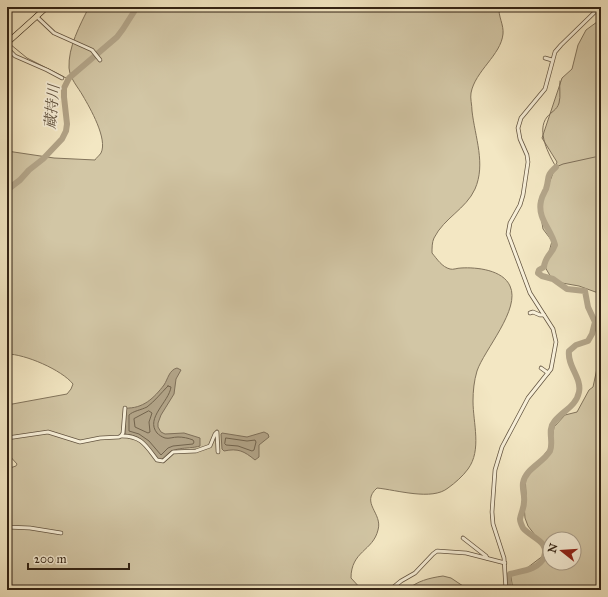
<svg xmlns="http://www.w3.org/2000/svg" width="608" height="597" font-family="'IM FELL Great Primer','Noto Serif JP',serif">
  <rect width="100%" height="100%" fill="#f3e7c3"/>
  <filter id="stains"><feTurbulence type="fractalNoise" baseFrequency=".005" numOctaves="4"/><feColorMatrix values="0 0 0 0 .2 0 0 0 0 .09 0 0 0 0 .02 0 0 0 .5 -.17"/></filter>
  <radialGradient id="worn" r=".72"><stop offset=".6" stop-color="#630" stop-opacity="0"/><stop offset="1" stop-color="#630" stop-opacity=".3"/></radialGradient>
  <g fill="#d2c6a5" stroke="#82745c" fill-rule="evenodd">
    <path d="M89 7H499C498 16 504 25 503 34 501 55 475 71 471 93 470 98 472 105 472 111 475 137 486 164 475 189 466 209 444 218 434 238 432 242 432 248 432 253 437 259 442 267 450 269 453 270 457 268 461 268 477 267 503 270 510 286 521 309 484 350 477 371 474 381 473 391 473 401 473 423 482 450 468 469 463 476 455 483 448 488 432 501 397 490 377 488 360 503 383 513 378 530 373 551 351 551 351 578L362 590H7V469L16 466 17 464 7 453V405L67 394 71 389 73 384C62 370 25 354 7 354V151L54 158 95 160C96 158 99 156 101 153 108 139 90 108 83 96 78 87 70 79 69 68 68 47 80 25 89 7Z"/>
    <path d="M601 19V294L579 286 562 283 552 279 545 267 552 241 543 229 539 205 550 181 557 162 542 138 562 78 572 69 578 45 586 30Z"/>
    <path d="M601 350V590H513L511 577 514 572 527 568 544 555V547L528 526 525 518 524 505 526 494 525 474 538 463 551 446 554 427 565 415 577 412 589 390 593 387ZM550 539H574V563H550Z"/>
    <path d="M443 576 451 578 469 590H407C417 581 429 578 443 576Z"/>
  </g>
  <g fill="#b2a488" stroke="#7f705a">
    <path d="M177 368 181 370 176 379 174 394 161 415 158 423V427L161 432 165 434 184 433 200 438V446C186 450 172 445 164 459L158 460C149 447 143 436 125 434V408C143 409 154 398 164 385 168 379 169 370 177 368Z"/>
    <path d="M264 432 268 434 269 437 259 445V457L255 460C244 451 238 448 224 451L222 449 221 434 222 433 247 437Z"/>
  </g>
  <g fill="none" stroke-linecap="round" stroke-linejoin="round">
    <g stroke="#72644e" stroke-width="1">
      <path d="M168 386 171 387C169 402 145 418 157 433 159 435 162 437 165 438 169 439 173 437 178 437 183 437 188 438 193 440L194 442 193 444 173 446 168 448 161 455 149 441 139 434 129 431V415C133 411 141 410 147 407 155 401 161 393 168 386Z"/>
      <path d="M149 411 152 413 149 422 150 432 148 433 135 427 134 419Z"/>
      <path d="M226 438 247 441 255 440 256 442 254 450 252 451 238 446 226 445 225 444Z"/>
    </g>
    <g stroke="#7f705a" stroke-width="1">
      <path d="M7 24 10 39"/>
      <path d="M10 44 27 58 68 79"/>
      <path d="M560 81C559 88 561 96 559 103 557 110 551 112 547 117 536 131 549 155 556 167L563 164 595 157"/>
    </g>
    <g stroke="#b2a488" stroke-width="6">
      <path d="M7 190 20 180 29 170 43 159 62 139 66 131 67 124 64 97V88L69 78 117 37 123 29 137 7"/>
      <path d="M509 590 508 577 510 574C521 571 539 570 544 557 550 541 531 538 523 528 522 526 520 522 520 519 521 513 524 508 524 502 525 495 522 490 523 483 525 469 543 463 550 451 554 442 547 430 554 422 562 411 576 407 579 392 582 378 567 366 569 351L576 345 588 341 592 334 595 322 588 307 585 291 567 289 553 279 542 276 538 273 539 270 544 267C545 256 552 254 555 245 551 229 537 218 541 201 542 196 544 193 546 189 550 177 545 177 556 167"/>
    </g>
    <defs>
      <g id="street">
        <path d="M36 16 54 33 92 50 100 60"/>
        <path d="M7 48 15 56 47 70 62 78"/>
        <path d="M545 58 552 60"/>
        <path d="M530 313 533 312 540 315H544"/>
        <path d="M541 368 548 373"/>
        <path d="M122 436C142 436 146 446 157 460L163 461 173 452 196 451 210 446 215 434 217 432 218 452"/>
        <path d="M7 438 48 432 80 442 100 438 119 437 121 436 123 433 125 408"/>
        <path d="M7 527 30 528 61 533"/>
        <path d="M463 538 486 556 487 558"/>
        <path d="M390 590 401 581 415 573 433 554 437 551 466 553 505 563"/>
        <path d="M506 590 504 558 493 524 492 512 495 470 502 447 528 398 551 369 556 342 553 329 530 293 508 234 510 223 520 205 523 195 528 162 527 155 520 139 518 128 521 118 545 89 555 52 561 45 600 7"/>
      </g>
      <path id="primary" d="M7 43 47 7"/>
    </defs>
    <use href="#street" stroke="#635440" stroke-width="4.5"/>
    <use href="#primary" stroke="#332314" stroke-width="6"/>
    <use href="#street" stroke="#f7efd8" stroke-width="3"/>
    <use href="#primary" stroke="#f3e7c3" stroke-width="5"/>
  </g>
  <g text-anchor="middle" stroke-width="3.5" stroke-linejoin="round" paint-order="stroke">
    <g font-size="15" font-style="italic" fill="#5f503d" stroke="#f7efd8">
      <text transform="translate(52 107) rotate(-85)" y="5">蔵持川</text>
    </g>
  </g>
  <rect width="608" height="597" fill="none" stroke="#f3e7c3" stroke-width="24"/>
  <rect x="8" y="8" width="592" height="581" fill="none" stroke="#332314" stroke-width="2"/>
  <rect x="12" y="12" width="584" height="573" fill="none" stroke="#332314"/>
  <g transform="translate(562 551) rotate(287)"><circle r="19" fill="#f7efd8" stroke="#a99d8a"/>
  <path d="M0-3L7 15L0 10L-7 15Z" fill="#8f2418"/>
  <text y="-6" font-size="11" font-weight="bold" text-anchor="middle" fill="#332314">N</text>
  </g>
  <path d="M28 563v6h101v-6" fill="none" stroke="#332314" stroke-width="2"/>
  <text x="34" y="563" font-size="12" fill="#332314" stroke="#f7efd8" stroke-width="3" paint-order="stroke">200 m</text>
  <rect width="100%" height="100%" filter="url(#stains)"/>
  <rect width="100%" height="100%" fill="url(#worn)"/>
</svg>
